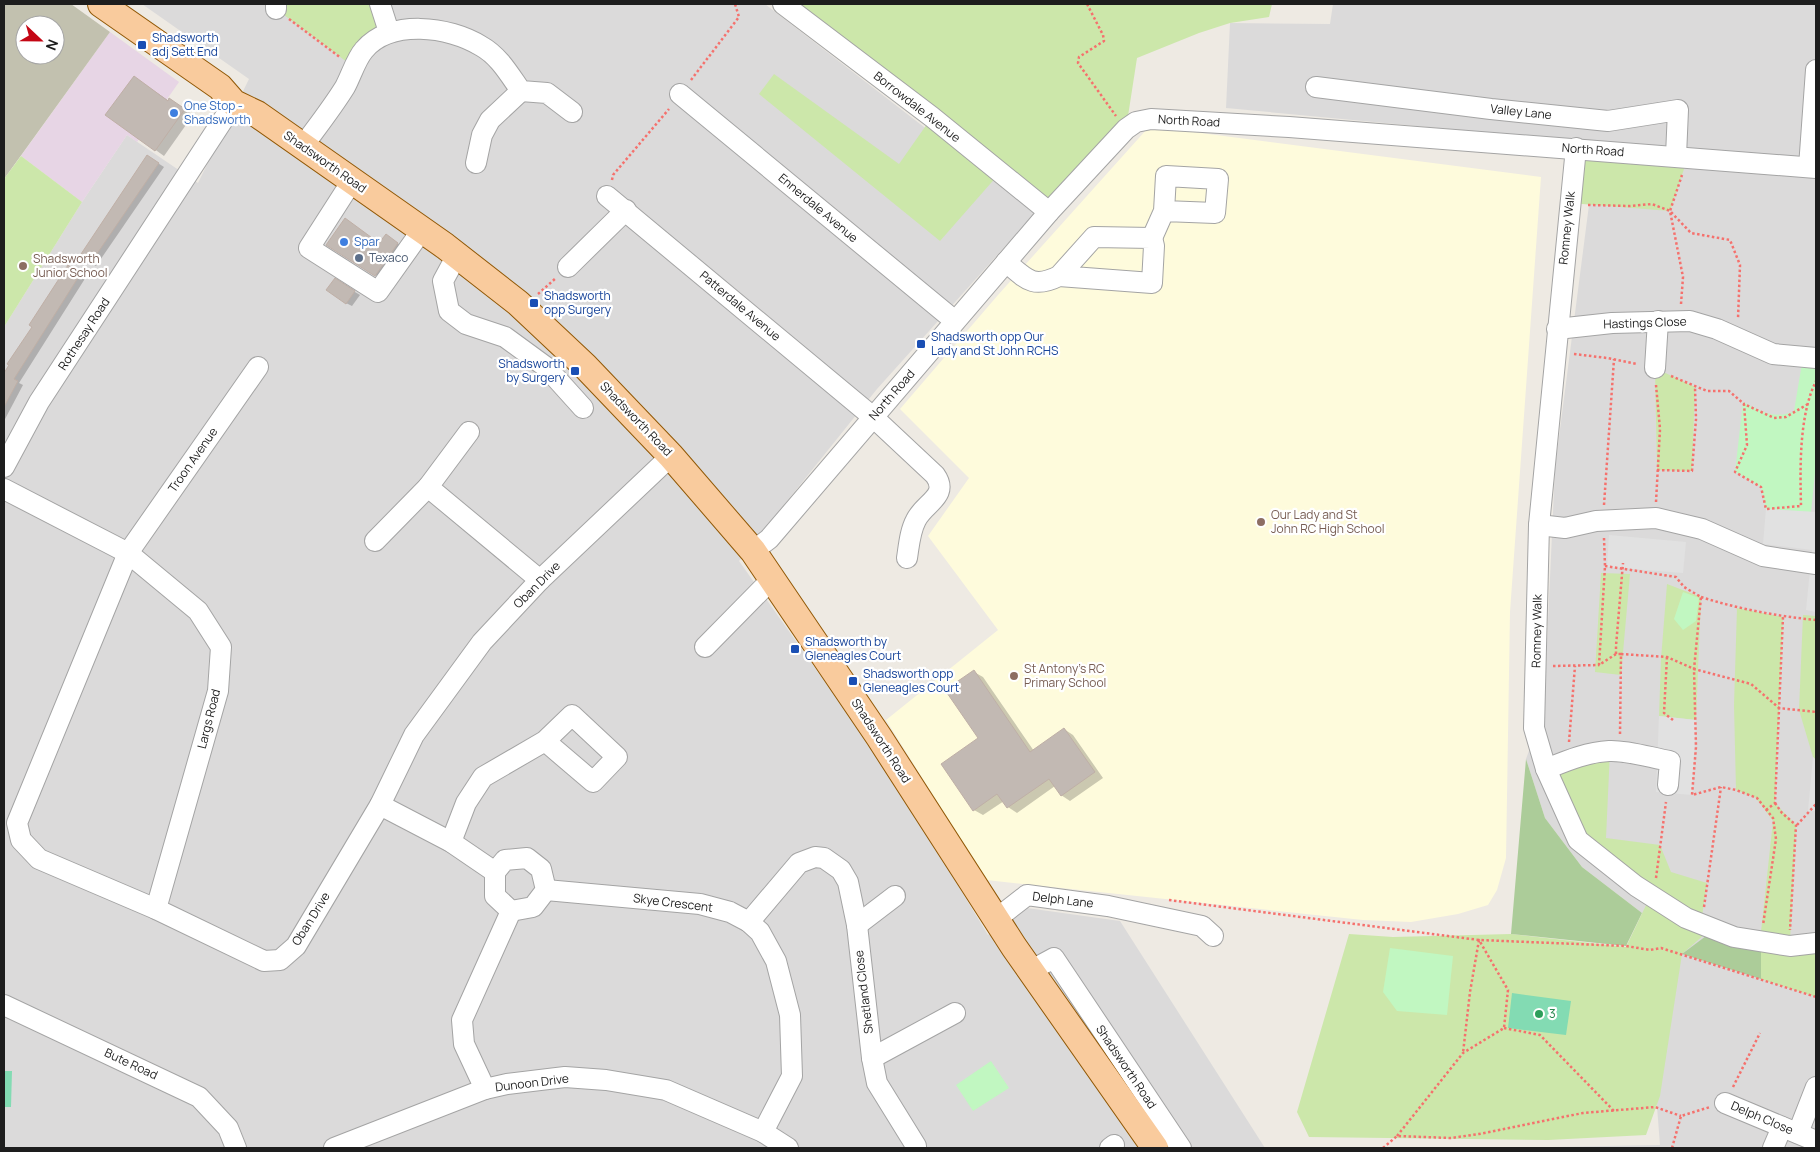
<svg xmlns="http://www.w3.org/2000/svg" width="1820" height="1152" font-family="Manrope,sans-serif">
  <rect width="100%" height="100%" fill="#eeeae3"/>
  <g fill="#dbdada">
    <path d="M142 4H765L1035 213 877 389 739 561 889 772 988 935 1027 908 1120 921 1265 1148H4V327L82 202 127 135 198 183 249 79Z"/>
    <path d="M1333 4H1816V1148H1494L1660 1145 1642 913 1582 867 1545 818 1526 759 1544 710 1555 468 1597 143 1226 108 1230 23 1330 24Z"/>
  </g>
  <path fill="#e7d5e5" d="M110 32 179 82 137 142 127 135 82 202 21 156Z"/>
  <path fill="#fefbdc" d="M1147 129H1170L1541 177 1510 612 1506 858 1497 890 1488 905 1458 914 1411 922 1363 920 986 880 886 720 998 630 928 536 969 478 900 409 998 295Z"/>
  <path fill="#c2c1af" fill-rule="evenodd" d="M4 4H71L110 32 4 179ZM25 25H55V55H25Z"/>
  <g fill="#cce7aa">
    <path d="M276 4H380L389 32 355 68 276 9Z"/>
    <path d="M776 4H1272L1269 17 1230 23 1199 33 1137 58 1126 129 1049 212 998 175 940 241 759 94 774 74 899 164 927 124 775 11Z"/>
    <path d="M1576 148 1688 157 1670 211 1570 203Z"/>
    <path d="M21 156 82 202 4 327V179Z"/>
    <path d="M1655 368 1695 387 1692 471 1657 470Z"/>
    <path d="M1601 573 1630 574 1621 675 1595 672Z"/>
    <path d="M1667 584 1701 597 1696 720 1659 716 1661 659Z"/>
    <path d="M1737 608 1783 617 1775 803 1796 825 1790 941H1816V997L1761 979 1760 941 1773 821 1756 798 1736 790 1734 705Z"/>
    <path d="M1803 615 1816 616V760L1813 757 1799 710Z"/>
    <path d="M1610 751 1606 838 1660 845 1671 872 1707 883 1701 923 1712 928 1682 954 1660 1096 1646 1135 1548 1140 1309 1137 1297 1112 1349 934 1393 937 1511 934 1626 947 1648 901 1578 840 1546 769Z"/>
  </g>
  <g fill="#accc99">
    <path d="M1526 759 1545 818 1582 867 1642 913 1626 946 1511 934Z"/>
    <path d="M1706 936 1761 951V979L1682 954Z"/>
  </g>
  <g fill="#c1f7c1">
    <path d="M1803 357 1816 358V463L1811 512 1766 509 1761 487 1735 472 1743 402C1760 411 1776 420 1794 411Z"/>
    <path d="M1683 592 1699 598 1696 621 1683 630 1674 619Z"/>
    <path d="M1390 948 1453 956 1447 1015 1397 1011 1383 992Z"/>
    <path d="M991 1061 1009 1088 973 1111 956 1085Z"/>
  </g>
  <g fill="#83dbb3">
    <path d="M1512 993 1571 1001 1566 1035 1508 1028Z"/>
    <path d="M4 1071H12L11 1107H4Z"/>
  </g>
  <g fill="#e1e1e1">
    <path d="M1766 509 1816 512V612L1806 610 1812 550 1763 544Z"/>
    <path d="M1609 535 1686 542 1683 573 1607 567Z"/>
    <path d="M1659 716 1696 720 1692 795 1656 792Z"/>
    <path d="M1813 757 1816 760V811H1808Z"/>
  </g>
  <g fill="#0003">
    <path d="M134 77 169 101 179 105 193 115 164 156 107 115Z"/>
    <path d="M153 160 164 167 96 266 90 263Z"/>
    <path d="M391 239 403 247 381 278 328 244H380Z"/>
    <path d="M74 270 86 277 19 383 23 385 4 421V379L33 327Z"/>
    <path d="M335 280 360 295 352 306 346 303Z"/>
    <path d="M974 672 983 677 1034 751 1064 729 1073 735 1103 778 1070 801 1061 795 1055 786 1017 813 1008 807 1004 801 983 815 974 810 980 738Z"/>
  </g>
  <g fill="#c2b9b3" stroke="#bfafa6">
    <path d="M134 76 168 101 169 98 185 109 155 151 105 115Z"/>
    <path d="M147 155 159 163 90 264 79 257Z"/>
    <path d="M345 218 379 243 386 234 398 243 375 276 326 245Z"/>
    <path d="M68 265 81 273 14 379 18 381 4 407V373L9 365 7 364 32 327 29 325Z"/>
    <path d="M335 278 355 291 346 304 326 290Z"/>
    <path d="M974 670 1030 752 1064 728 1095 772 1061 796 1049 779 1007 808 997 794 973 811 941 764 978 738 945 690Z"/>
  </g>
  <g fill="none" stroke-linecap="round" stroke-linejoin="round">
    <defs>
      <g id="minor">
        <path d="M380 4 389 32"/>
        <path d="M783 4 932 117 1049 212"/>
        <path d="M276 9V4"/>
        <path d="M1316 87 1491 109 1608 121 1678 110 1676 156"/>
        <path d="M680 94 955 321"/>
        <path d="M303 146C317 127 332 108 345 87 351 76 356 59 364 50 390 19 449 26 481 46 499 56 509 74 521 91L547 93 572 112"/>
        <path d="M1576 148 1539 525 1534 728 1546 769 1578 840 1636 886 1686 918 1734 937 1790 946 1816 943"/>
        <path d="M476 163 482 135 490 120 521 91"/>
        <path d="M1809 167 1816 70"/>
        <path d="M352 181 309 248 378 292 422 230"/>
        <path d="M607 196 873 417 935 475C950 496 924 503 916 520 910 531 909 545 907 558"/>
        <path d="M1152 238 1164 211 1215 213 1218 179 1166 176 1164 211"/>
        <path d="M457 255 443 281 449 311 466 324 505 337 546 367 583 408"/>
        <path d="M1006 262C1026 279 1033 289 1059 276L1152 283 1154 246 1152 238 1094 237 1059 276"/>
        <path d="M568 267 626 210"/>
        <path d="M1557 329 1612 323 1690 321 1717 329 1773 354 1816 358"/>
        <path d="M258 367 128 553 17 823 21 840 39 859 156 909 264 961 280 960 296 946 380 805 414 735 482 642 540 580 671 456"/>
        <path d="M1655 368 1658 321"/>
        <path d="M4 467 39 402 234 103"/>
        <path d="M428 487 540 580"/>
        <path d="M4 489 128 553 198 611 221 647 218 691 156 909"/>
        <path d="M1539 525 1565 528 1596 521 1656 518 1702 529 1763 556 1816 564"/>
        <path d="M375 541 428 487 469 432"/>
        <path d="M753 551 769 539 1049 212 1126 129 1136 122 1151 119 1289 127 1816 168"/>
        <path d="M705 647 772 579"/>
        <path d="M1546 769C1566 761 1587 752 1609 751 1627 750 1652 758 1670 761L1668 785"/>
        <path d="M380 805 451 842 495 872"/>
        <path d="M451 842 466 803 483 777 545 741 572 715 617 757 593 782 545 741"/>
        <path d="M527 858 541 869 546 890 533 907 511 911 495 896V872L505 860Z"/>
        <path d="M546 890 700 904 730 912 749 922 760 932 776 961 790 1015 792 1076 763 1132"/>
        <path d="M995 920 1027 895 1108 906 1202 926 1213 936"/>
        <path d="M749 922 799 863 815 857 824 858 841 870 848 882 857 925 872 1058 877 1083 916 1146"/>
        <path d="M857 925 895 896"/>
        <path d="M1030 971 1054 958 1181 1148"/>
        <path d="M4 1005 199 1097 228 1128 236 1148"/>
        <path d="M872 1058 955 1013"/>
        <path d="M485 1089 464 1044 462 1020 511 911"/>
        <path d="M1725 1103 1816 1141"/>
        <path d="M1798 1133 1816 1087"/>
        <path d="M334 1148 485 1089 507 1084 565 1077 606 1080 666 1090 763 1132 788 1148"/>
        <path d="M1110 1148 1114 1145"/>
        <path d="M1773 1148 1782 1127"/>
      </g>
      <path id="major" d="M101 4 220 87 234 103 257 114 445 246 518 303 585 366 671 456 753 551 879 737 1014 947 1155 1148"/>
    </defs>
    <use href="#minor" stroke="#a4a4a4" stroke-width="22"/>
    <use href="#major" stroke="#915805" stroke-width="28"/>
    <g stroke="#f5716d" stroke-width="2.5" stroke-dasharray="2.5 2.5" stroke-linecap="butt">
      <path d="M1087 4 1103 35 1104 41 1079 57 1078 63 1116 116"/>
      <path d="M289 19 341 58"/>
      <path d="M691 80 739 17 735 4"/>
      <path d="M612 180 613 175 669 109"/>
      <path d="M1588 205 1630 206 1652 204 1670 211 1691 233 1730 240 1740 265 1738 319"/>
      <path d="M538 294 556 278"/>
      <path d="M1681 304 1683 277 1670 211 1682 175"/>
      <path d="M1574 354 1607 358 1637 364"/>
      <path d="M1671 376 1707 391H1729L1744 404"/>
      <path d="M1808 404 1786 417 1774 418 1744 404 1747 445 1735 472 1761 487 1766 509 1801 506C1800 468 1799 415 1816 381"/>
      <path d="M1657 470 1692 471 1696 419 1695 387"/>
      <path d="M1656 502 1660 429 1656 385"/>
      <path d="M1604 505 1614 359"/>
      <path d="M1604 538 1605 566 1599 665 1616 654"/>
      <path d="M1605 566 1676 577 1684 587 1701 597 1694 669 1696 747 1692 795 1721 787 1736 790 1757 798 1773 818 1776 839 1763 925"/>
      <path d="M1701 597C1739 609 1776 616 1816 620"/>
      <path d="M1621 654 1667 657 1694 669 1751 684 1779 708 1816 712"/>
      <path d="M1667 657 1664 713 1673 720"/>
      <path d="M1553 666 1599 665"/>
      <path d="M1620 734 1621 654H1616V646L1623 563"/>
      <path d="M1569 742 1575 666"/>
      <path d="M1775 803 1782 813 1796 825 1790 930"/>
      <path d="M1766 810 1775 803 1783 617"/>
      <path d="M1797 825 1816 804"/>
      <path d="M1656 878 1666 802"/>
      <path d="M1169 900 1479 940 1626 946 1650 950 1661 948 1816 997"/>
      <path d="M1704 907 1721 787"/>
      <path d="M1504 1028 1540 1035 1614 1111"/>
      <path d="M1733 1087 1760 1033"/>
      <path d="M1397 1136 1463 1053 1504 1028 1508 990 1479 940 1470 992 1463 1053"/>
      <path d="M1383 1148 1397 1136 1451 1138 1479 1134 1583 1113 1655 1107 1681 1116"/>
      <path d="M1672 1148 1681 1116 1710 1107"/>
    </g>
    <use href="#minor" stroke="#fff" stroke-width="20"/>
    <use href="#major" stroke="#f9cb9d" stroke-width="26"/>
  </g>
  <g fill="#1a4fb4" stroke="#fff" stroke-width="2">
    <rect x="137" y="40" width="10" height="10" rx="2.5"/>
    <rect x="529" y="298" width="10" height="10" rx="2.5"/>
    <rect x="916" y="339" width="10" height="10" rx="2.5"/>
    <rect x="570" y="366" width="10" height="10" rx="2.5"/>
    <rect x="790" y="644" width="10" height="10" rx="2.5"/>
    <rect x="848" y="676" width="10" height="10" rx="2.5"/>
  </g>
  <g fill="#3f7fe0" stroke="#fff" stroke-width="2">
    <circle cx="174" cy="113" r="5"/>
    <circle cx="344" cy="242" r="5"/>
  </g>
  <circle fill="#5c6f8a" stroke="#fff" stroke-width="2" cx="359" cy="258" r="5"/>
  <g fill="#8d6e63" stroke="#fff" stroke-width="2">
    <circle cx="23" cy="266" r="5"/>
    <circle cx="1261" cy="522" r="5"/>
    <circle cx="1014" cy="676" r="5"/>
  </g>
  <circle fill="#2e9e5b" stroke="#fff" stroke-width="2" cx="1539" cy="1014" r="5"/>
  <g text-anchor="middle" stroke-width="4.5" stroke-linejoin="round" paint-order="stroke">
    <g font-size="12" fill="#164399" stroke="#fff" text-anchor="start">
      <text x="152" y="42">Shadsworth<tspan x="152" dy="14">adj Sett End</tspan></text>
      <text x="544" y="300">Shadsworth<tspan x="544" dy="14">opp Surgery</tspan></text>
      <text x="931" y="341">Shadsworth opp Our<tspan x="931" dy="14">Lady and St John RCHS</tspan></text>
      <text x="565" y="368" text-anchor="end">Shadsworth<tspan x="565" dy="14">by Surgery</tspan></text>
      <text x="805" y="646">Shadsworth by<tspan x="805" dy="14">Gleneagles Court</tspan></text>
      <text x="863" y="678">Shadsworth opp<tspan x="863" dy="14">Gleneagles Court</tspan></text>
    </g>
    <g font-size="12" fill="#366cbe" stroke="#fff" text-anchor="start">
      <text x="184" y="110">One Stop -<tspan x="184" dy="14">Shadsworth</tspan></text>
      <text x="354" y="246">Spar</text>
    </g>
    <g font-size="12" fill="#1d1d1d" stroke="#fff">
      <text transform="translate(917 107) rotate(38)" y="4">Borrowdale Avenue</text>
      <text transform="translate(1521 112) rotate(6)" y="4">Valley Lane</text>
      <text transform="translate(1189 121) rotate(3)" y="4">North Road</text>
      <text transform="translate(1593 150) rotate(4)" y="4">North Road</text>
      <text transform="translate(325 162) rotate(35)" y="4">Shadsworth Road</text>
      <text transform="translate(818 208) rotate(40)" y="4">Ennerdale Avenue</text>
      <text transform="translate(1567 228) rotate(-84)" y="4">Romney Walk</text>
      <text transform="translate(740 306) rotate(40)" y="4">Patterdale Avenue</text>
      <text transform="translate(1645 323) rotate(-2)" y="4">Hastings Close</text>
      <text transform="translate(84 334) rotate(-57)" y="4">Rothesay Road</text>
      <text transform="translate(892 395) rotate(-49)" y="4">North Road</text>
      <text transform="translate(636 419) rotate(46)" y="4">Shadsworth Road</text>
      <text transform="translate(193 460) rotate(-55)" y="4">Troon Avenue</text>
      <text transform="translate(537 585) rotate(-45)" y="4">Oban Drive</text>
      <text transform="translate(1537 631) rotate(-89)" y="4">Romney Walk</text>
      <text transform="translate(209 719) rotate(-76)" y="4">Largs Road</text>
      <text transform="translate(881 741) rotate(57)" y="4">Shadsworth Road</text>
      <text transform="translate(1063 900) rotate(7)" y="4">Delph Lane</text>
      <text transform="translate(673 903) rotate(7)" y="4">Skye Crescent</text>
      <text transform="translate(311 919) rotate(-58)" y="4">Oban Drive</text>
      <text transform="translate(864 992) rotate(-97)" y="4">Shetland Close</text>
      <text transform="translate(131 1064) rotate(25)" y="4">Bute Road</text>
      <text transform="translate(1126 1067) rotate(56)" y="4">Shadsworth Road</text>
      <text transform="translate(532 1083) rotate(-7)" y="4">Dunoon Drive</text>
      <text transform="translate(1762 1118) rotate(23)" y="4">Delph Close</text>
    </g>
    <g font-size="12" fill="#4e5e75" stroke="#fff" text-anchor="start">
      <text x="369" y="262">Texaco</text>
    </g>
    <g font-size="12" fill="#785e54" stroke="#fff" text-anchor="start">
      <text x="33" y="263">Shadsworth<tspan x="33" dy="14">Junior School</tspan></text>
      <text x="1271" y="519">Our Lady and St<tspan x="1271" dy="14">John RC High School</tspan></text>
      <text x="1024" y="673">St Antony's RC<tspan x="1024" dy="14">Primary School</tspan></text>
    </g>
    <g font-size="12" fill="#27864d" stroke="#fff" text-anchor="start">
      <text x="1549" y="1018">3</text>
    </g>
  </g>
  <rect width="1820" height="1152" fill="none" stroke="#1d1d1d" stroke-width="10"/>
  <g transform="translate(40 40) rotate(112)"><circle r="24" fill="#ffffff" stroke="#a5a5a5"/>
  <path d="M0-4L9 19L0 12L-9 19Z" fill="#c40614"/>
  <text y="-8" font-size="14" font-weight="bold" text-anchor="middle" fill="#1d1d1d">N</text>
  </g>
</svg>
